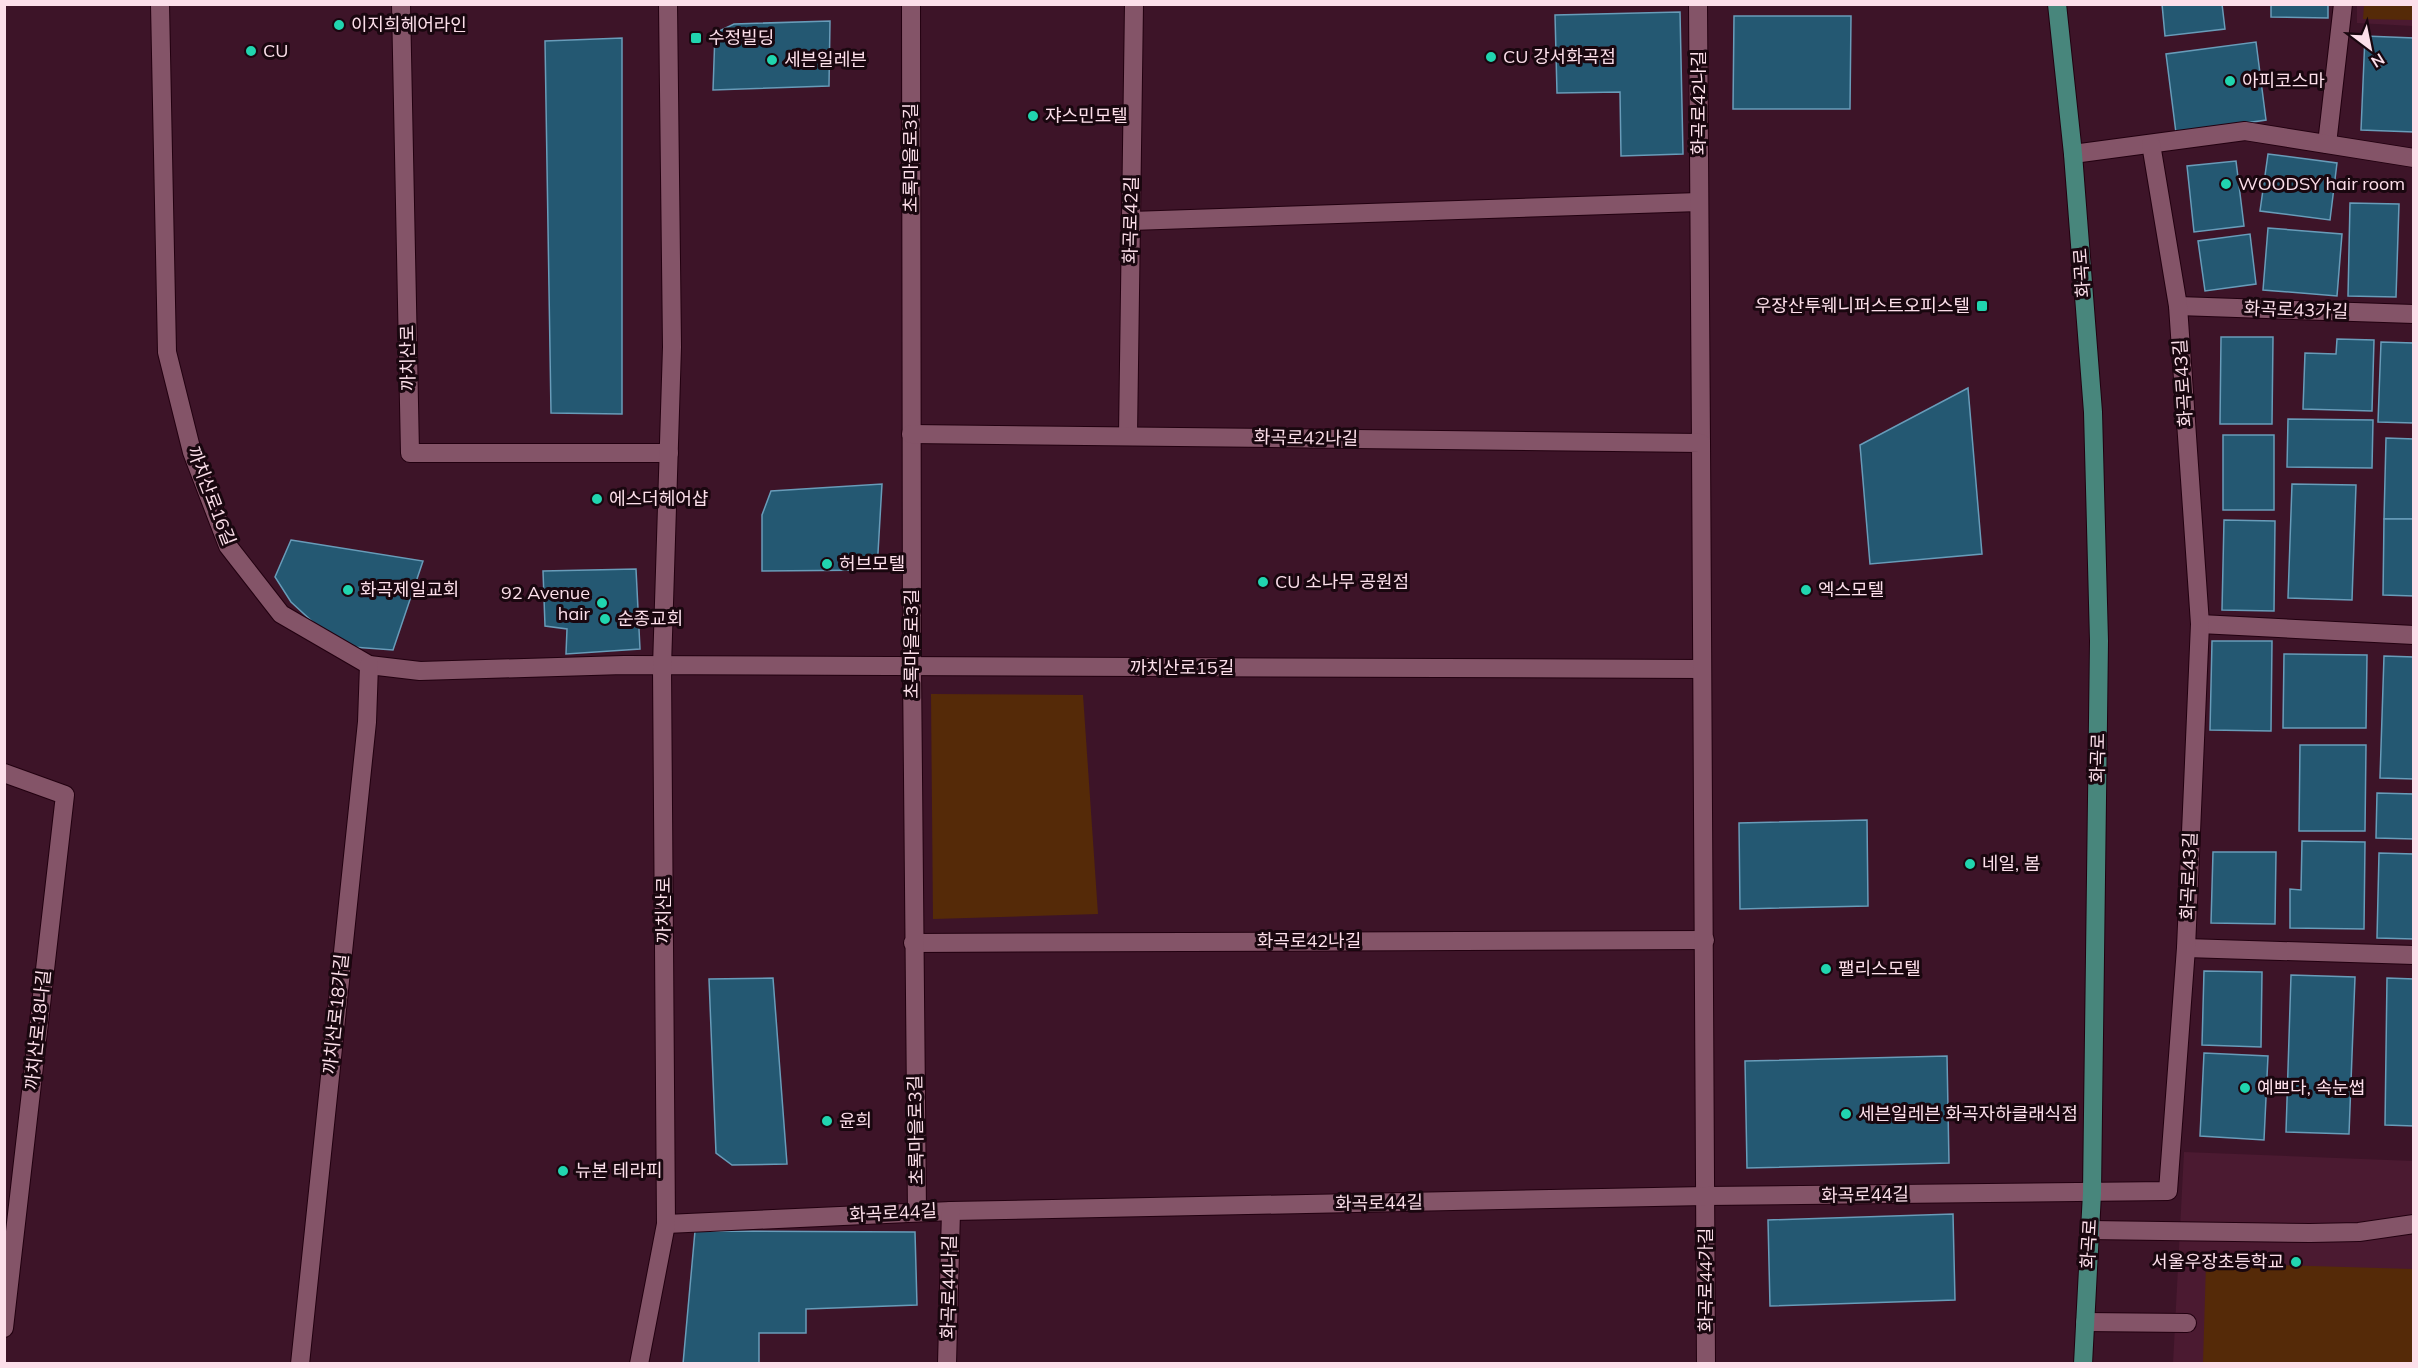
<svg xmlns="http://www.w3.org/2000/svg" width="2418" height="1368" font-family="Mulish,'Noto Sans KR',sans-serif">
  <rect width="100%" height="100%" fill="#3d1428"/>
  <g fill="#4b1a31">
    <path d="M2357 5H2413V26L2357 23Z"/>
    <path d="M2184 1152 2413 1161V1363L2173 1364Z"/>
  </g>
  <g fill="#552a08">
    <path d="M2364 5H2413V20L2363 19Z"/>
    <path d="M931 694 1083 695 1098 914 933 919Z"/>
    <path d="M2206 1263 2413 1269V1363H2203Z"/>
  </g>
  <g fill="#245872" stroke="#689cb9" stroke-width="1.5">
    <path d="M2162 4H2222L2225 29 2165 36Z"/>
    <path d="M2271 4H2328V18L2271 17Z"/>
    <path d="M1680 12 1683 154 1621 156 1620 92 1557 93 1555 15Z"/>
    <path d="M1734 16H1851L1850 109H1733Z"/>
    <path d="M830 21 829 86 713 90 715 33 734 24Z"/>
    <path d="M2365 36 2414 38V132L2361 130Z"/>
    <path d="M622 38V414L551 413 545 41Z"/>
    <path d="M2256 42 2266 120 2176 133 2166 54Z"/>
    <path d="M2268 154 2337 163 2330 220 2260 211Z"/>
    <path d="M2236 161 2244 226 2194 232 2187 166Z"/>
    <path d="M2350 203 2399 204 2396 297 2348 296Z"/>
    <path d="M2268 228 2342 234 2337 296 2263 290Z"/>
    <path d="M2250 234 2256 284 2205 291 2198 241Z"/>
    <path d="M2221 337H2273L2272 424H2220Z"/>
    <path d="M2337 339 2374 340 2372 411 2303 409 2305 353 2336 354Z"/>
    <path d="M2381 342 2414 343V423L2378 422Z"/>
    <path d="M1968 388 1982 554 1870 564 1860 445Z"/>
    <path d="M2288 419 2373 420 2372 468 2287 467Z"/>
    <rect x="2223" y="435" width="51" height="75"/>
    <path d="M2386 438 2414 439V519H2384Z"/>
    <path d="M882 484 877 570 762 571V515L771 491Z"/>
    <path d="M2292 484 2356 485 2352 600 2288 598Z"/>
    <path d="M2384 519H2414V596L2383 595Z"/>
    <path d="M2224 520 2275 521 2274 611 2222 610Z"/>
    <path d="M291 540 423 561 393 650 339 646 291 602 275 577Z"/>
    <path d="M636 569 640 649 566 654 567 629 545 626 543 571Z"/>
    <path d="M2212 641H2272L2271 731 2210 730Z"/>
    <path d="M2284 654 2367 655 2366 728H2283Z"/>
    <path d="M2384 656 2414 657V779L2380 778Z"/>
    <path d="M2300 745H2366L2365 831H2299Z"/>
    <path d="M2377 793 2414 794V839L2376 838Z"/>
    <path d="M1867 820 1868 906 1740 909 1739 823Z"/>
    <path d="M2302 841 2365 842 2364 929 2290 928V889L2301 890Z"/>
    <path d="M2213 852H2276L2275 924 2211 923Z"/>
    <path d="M2379 853 2414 854V939L2377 938Z"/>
    <path d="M2204 971 2262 972 2261 1047 2202 1045Z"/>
    <path d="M2291 975 2355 977 2349 1134 2286 1132Z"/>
    <path d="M773 978 787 1164 732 1165 716 1153 709 979Z"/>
    <path d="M2387 978 2414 979V1126L2385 1125Z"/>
    <path d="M2204 1053 2268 1056 2264 1140 2200 1136Z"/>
    <path d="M1947 1056 1949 1163 1747 1168 1745 1061Z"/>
    <path d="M1953 1214 1955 1300 1770 1306 1768 1220Z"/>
    <path d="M695 1231 915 1232 917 1305 806 1309V1333H759V1364H683Z"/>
  </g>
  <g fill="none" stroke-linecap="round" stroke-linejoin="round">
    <defs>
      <g id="lane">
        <path d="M2327 144 2343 4"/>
        <path d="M1131 221 1699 202"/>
        <path d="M1128 436 1134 4"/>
        <path d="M2200 624 2414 635"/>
        <path d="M913 943 1705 940"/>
        <path d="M2186 948 2414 955"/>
        <path d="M2090 1230 2310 1233 2359 1232 2414 1224"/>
        <path d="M2085 1322 2187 1323"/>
      </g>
      <g id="street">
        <path d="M160 4 167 352 192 452 228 546 281 614 369 665 420 671 624 665 1702 669"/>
        <path d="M401 4 410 453H669"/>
        <path d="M911 4 912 668 917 1212"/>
        <path d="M1698 4 1701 443"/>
        <path d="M2073 154 2245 131 2414 158"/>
        <path d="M2178 306 2414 314"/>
        <path d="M911 434 1701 443 1706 1364"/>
        <path d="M4 773 65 795 4 1328"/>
        <path d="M666 1224 951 1211 1706 1196 2168 1191 2186 948 2200 624 2178 306 2151 144"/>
        <path d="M300 1364 367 722 369 665"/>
        <path d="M947 1364 951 1211"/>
      </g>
      <path id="secondary" d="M639 1364 666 1224 662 667 672 347 668 4"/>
      <path id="primary" d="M2057 4 2073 154 2093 412 2099 641 2092 1193 2083 1364"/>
    </defs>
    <use href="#lane" stroke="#220010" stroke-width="20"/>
    <use href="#street" stroke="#220010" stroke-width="20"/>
    <use href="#secondary" stroke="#220010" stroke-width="20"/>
    <use href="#primary" stroke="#220010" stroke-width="20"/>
    <use href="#lane" stroke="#845468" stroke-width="18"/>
    <use href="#street" stroke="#845468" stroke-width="18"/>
    <use href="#secondary" stroke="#845468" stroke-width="18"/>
    <use href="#primary" stroke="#48867c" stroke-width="18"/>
  </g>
  <g fill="#21d5af" stroke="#19070f" stroke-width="2">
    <circle cx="339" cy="25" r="6"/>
    <rect x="690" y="32" width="12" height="12" rx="3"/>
    <circle cx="251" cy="51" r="6"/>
    <circle cx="1491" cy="57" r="6"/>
    <circle cx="772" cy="60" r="6"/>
    <circle cx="2230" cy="81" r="6"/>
    <circle cx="1033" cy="116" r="6"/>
    <circle cx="2226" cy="184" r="6"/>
    <rect x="1976" y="300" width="12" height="12" rx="3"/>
    <circle cx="597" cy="499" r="6"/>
    <circle cx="827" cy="564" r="6"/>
    <circle cx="1263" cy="582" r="6"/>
    <circle cx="348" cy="590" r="6"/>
    <circle cx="1806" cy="590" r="6"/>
    <circle cx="602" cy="603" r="6"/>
    <circle cx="605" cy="619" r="6"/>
    <circle cx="1970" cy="864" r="6"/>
    <circle cx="1826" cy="969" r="6"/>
    <circle cx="2245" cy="1088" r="6"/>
    <circle cx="1846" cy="1114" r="6"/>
    <circle cx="827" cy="1121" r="6"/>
    <circle cx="563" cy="1171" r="6"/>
    <circle cx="2296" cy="1262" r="6"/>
  </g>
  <g text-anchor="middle" stroke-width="6" stroke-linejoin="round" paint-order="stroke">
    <g font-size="18" fill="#fcdfea" stroke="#19070f" text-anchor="start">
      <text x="351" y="31">이지희헤어라인</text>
      <text x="708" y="44">수정빌딩</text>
      <text x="263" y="57">CU</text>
      <text x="1503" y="63">CU 강서화곡점</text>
      <text x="784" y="66">세븐일레븐</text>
      <text x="2242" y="87">아피코스마</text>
      <text x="1045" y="122">쟈스민모텔</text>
      <text x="2238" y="190">WOODSY hair room</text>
      <text x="1970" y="312" text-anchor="end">우장산투웨니퍼스트오피스텔</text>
      <text x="609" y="505">에스더헤어샵</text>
      <text x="839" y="570">허브모텔</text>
      <text x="1275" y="588">CU 소나무 공원점</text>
      <text x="360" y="596">화곡제일교회</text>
      <text x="1818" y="596">엑스모텔</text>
      <text x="590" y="599" text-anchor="end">92 Avenue<tspan x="590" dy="21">hair</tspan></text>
      <text x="617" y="625">순종교회</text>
      <text x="1982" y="870">네일, 봄</text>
      <text x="1838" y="975">팰리스모텔</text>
      <text x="2257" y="1094">예쁘다, 속눈썹</text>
      <text x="1858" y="1120">세븐일레븐 화곡자하클래식점</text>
      <text x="839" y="1127">윤희</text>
      <text x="575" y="1177">뉴본 테라피</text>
      <text x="2284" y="1268" text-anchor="end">서울우장초등학교</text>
    </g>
    <g font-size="18" fill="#fcdfea" stroke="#19070f">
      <text transform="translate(1699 103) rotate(-90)" y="6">화곡로42나길</text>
      <text transform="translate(911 158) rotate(-90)" y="6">초록마을로3길</text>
      <text transform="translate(1131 220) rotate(-89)" y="6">화곡로42길</text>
      <text transform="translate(2082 273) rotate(-94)" y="6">화곡로</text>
      <text transform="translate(2296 310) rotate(2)" y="6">화곡로43가길</text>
      <text transform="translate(408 358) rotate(-91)" y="6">까치산로</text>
      <text transform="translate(2183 383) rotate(-94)" y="6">화곡로43길</text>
      <text transform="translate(1306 438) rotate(1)" y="6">화곡로42나길</text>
      <text transform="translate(211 496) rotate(69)" y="6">까치산로16길</text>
      <text transform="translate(912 644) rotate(-90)" y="6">초록마을로3길</text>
      <text x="1182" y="674">까치산로15길</text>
      <text transform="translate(2098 758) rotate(-89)" y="6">화곡로</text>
      <text transform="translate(2189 876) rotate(-88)" y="6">화곡로43길</text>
      <text transform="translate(664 910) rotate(-90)" y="6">까치산로</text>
      <text x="1309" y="947">화곡로42나길</text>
      <text transform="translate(336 1014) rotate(-84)" y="6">까치산로18가길</text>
      <text transform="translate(38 1030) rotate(-84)" y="6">까치산로18나길</text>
      <text transform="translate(916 1130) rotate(-91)" y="6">초록마을로3길</text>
      <text transform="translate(1865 1195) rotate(-1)" y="6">화곡로44길</text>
      <text transform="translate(1379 1203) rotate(-1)" y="6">화곡로44길</text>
      <text transform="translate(893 1213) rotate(-3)" y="6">화곡로44길</text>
      <text transform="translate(2089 1244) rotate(-87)" y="6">화곡로</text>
      <text transform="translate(1706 1280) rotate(-90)" y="6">화곡로44가길</text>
      <text transform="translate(949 1287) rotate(-89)" y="6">화곡로44나길</text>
    </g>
  </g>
  <rect width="2418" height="1368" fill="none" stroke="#fcdfea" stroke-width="12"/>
  <g transform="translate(2370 48) rotate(148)" stroke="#19070f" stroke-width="4.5" paint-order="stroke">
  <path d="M0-4.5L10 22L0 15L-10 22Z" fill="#fcdfea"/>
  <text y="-9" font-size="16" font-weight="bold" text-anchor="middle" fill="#fcdfea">N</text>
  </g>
</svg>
